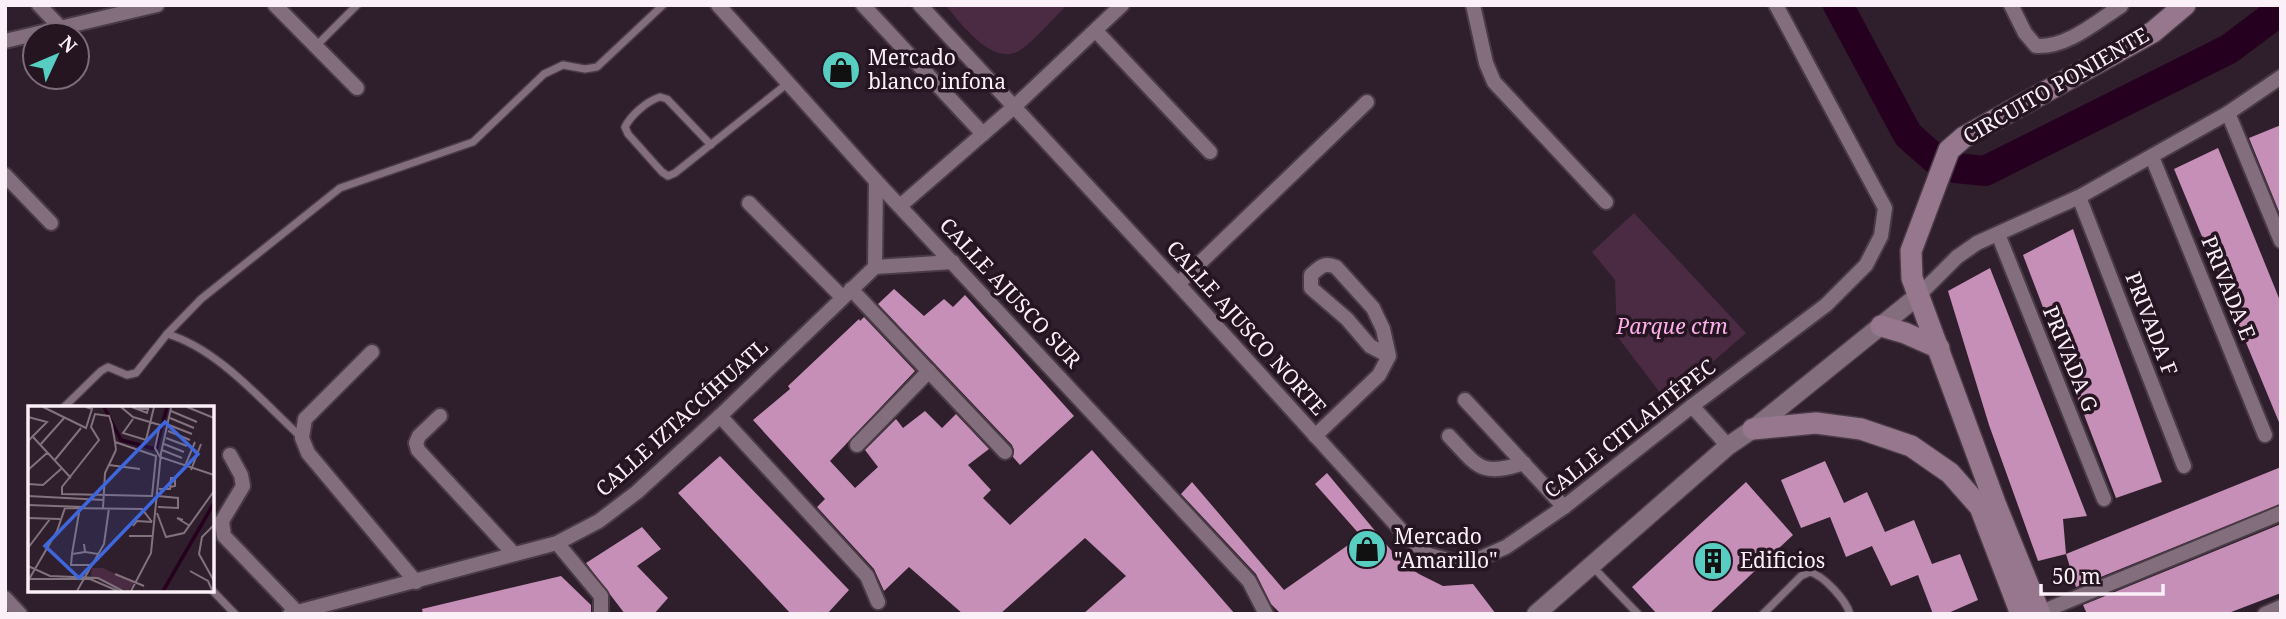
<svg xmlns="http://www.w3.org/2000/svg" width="2286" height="619" font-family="'Noto Serif',serif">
  <rect width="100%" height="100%" fill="#2f1e2b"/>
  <g fill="#4a2b43">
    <path d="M945 5H1067C1056 16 1030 45 1019 51 991 66 961 23 945 5Z"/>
    <path d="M1634 213 1746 333 1667 402 1617 336 1615 280 1592 252Z"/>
  </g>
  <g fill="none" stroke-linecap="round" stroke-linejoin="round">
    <g stroke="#25001f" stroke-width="30">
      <path d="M1838 5 1908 135 1934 158"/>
      <path d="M1956 168 1985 171 2229 49 2281 10"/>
    </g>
  </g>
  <g fill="#c68fb8">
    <path d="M2281 125V214H2280L2249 138Z"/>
    <path d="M2218 148 2281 303V427L2174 169Z"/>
    <path d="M2073 229 2162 482 2116 498 2023 255Z"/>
    <path d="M1990 268 2087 516 2063 519 2066 554 2038 561 1989 425 1948 291Z"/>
    <path d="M894 289 924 316 944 299 953 307 965 295 1074 416 1020 465 1013 457 1014 450 1012 445 878 304Z"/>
    <path d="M864 317 915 371 830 461 855 488 878 467 865 450 896 419 903 428 925 411 942 428 956 414 989 449 968 465 991 490 983 498 1010 525 1092 450 1235 614H1083L1126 576 1085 538 1000 614H963L909 567 884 591 874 569 817 507 825 499 753 420 790 389 788 386 859 319 860 321Z"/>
    <path d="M720 456 849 590 827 614H791L678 493Z"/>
    <path d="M1825 461 1844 503 1867 492 1885 532 1914 520 1932 564 1960 554 1978 600 1946 614H1933L1918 575 1891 586 1872 546 1846 557 1830 517 1801 528 1781 480Z"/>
    <path d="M2281 467V504L2076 587 2066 554Z"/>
    <path d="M1327 473 1401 562 1419 574 1443 586 1473 584 1496 614H1281L1271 604 1256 574 1181 494 1192 482 1284 590 1361 536 1315 484Z"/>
    <path d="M1746 482 1793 535 1709 614H1657L1632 587Z"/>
    <path d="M2281 524V593L2226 614H2087L2083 605Z"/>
    <path d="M642 527 661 549 637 566 668 598 654 614H625L586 563Z"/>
    <path d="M561 576 591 605V614H423L422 609Z"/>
  </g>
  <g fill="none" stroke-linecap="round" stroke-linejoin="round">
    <defs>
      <g id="service">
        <path d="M316 46 357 5"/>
        <path d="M711 145 667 99 660 97C647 101 631 115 625 127L628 134 662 172 668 176 675 173 788 83"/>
        <path d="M167 334 201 299 340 188 473 142 544 74 563 65 585 69 597 67 663 5"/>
        <path d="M64 407 101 371 108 367 127 375 136 373 167 334C217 348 263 402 301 437"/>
        <path d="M1591 565 1638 614"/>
        <path d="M211 589 235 614"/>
        <path d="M1763 614 1801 576 1810 572C1824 576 1846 600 1850 614"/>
      </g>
      <g id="minor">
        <path d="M39 5 60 27"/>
        <path d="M275 5 357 88"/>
        <path d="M718 5 876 181 1249 581 1266 614"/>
        <path d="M863 5 983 134"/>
        <path d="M920 5 1178 284 1409 539 1429 555 1456 562 1481 558 1506 547 1564 507 1692 406 1826 305 1866 265 1881 236 1885 208 1776 5"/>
        <path d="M1473 5 1486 63 1494 82 1606 202"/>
        <path d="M2011 5 2025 33 2036 46C2067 48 2096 22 2121 6"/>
        <path d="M1096 31 1210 152"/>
        <path d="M5 41 157 5"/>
        <path d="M2228 113 2281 241"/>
        <path d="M2152 157 2265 435"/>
        <path d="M5 175 51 223"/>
        <path d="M2079 197 2184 466"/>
        <path d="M749 203 842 297"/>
        <path d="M900 206 1015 106 1122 5"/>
        <path d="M1998 234 2104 499"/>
        <path d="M875 267 876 181"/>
        <path d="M1178 284 1367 102"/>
        <path d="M851 289 1005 452"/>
        <path d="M1919 295 1957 257 1977 243 2079 197 2228 113 2281 77"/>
        <path d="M372 352 305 419 302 438 308 453 416 582"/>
        <path d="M1465 400 1564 507"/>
        <path d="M1692 406 1728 446"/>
        <path d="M440 416 419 436 416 443 418 450 514 554"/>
        <path d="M720 416 867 576 878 602"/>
        <path d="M1315 436 1379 375 1389 356 1383 329 1373 308 1336 267C1324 262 1320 267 1311 275V288L1347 319 1370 346 1389 356"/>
        <path d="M1449 436C1478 467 1481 477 1524 463"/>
        <path d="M857 445 929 371"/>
        <path d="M230 455 241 475 243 486 222 521 224 536 297 612"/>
        <path d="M557 543 601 596V614"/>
        <path d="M5 598 20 614"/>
        <path d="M2039 613 2281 513"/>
        <path d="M290 614 557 543 599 521 637 492 720 416 875 267 953 262"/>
        <path d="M2265 614 2281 607"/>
      </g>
      <path id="tertiary" d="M1536 614 1728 446 1753 429 1919 295"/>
      <g id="secondary">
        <path d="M1881 326 1905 333 1939 348"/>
        <path d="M1753 429 1816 423 1861 429 1911 446 1950 473 1980 507 2021 614"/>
        <path d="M2040 614 1995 503 1912 278 1911 251 1949 150 1964 137 2153 32 2185 5"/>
      </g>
    </defs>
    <use href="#service" stroke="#493b45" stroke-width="10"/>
    <use href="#minor" stroke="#493b45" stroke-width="18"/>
    <use href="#tertiary" stroke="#493b45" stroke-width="21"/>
    <use href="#secondary" stroke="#493b45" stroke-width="24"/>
    <use href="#service" stroke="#826e7c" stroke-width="7"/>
    <use href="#minor" stroke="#826e7c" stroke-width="14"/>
    <use href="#tertiary" stroke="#826e7c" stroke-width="18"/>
    <use href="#secondary" stroke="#97778e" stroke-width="21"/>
  </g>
  <defs>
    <symbol id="shop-disc" viewBox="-11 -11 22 22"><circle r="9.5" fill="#57cec1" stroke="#251521"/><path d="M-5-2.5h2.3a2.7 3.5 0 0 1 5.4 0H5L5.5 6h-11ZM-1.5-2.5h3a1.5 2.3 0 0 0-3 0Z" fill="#111"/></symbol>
    <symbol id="building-disc" viewBox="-11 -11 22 22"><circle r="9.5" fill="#57cec1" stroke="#251521"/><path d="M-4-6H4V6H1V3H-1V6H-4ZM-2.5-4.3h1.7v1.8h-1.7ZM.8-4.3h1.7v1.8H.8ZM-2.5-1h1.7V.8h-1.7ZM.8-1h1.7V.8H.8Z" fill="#111"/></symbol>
  </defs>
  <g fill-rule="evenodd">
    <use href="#shop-disc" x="819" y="48" width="44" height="44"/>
    <use href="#shop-disc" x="1345" y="527" width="44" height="44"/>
    <use href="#building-disc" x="1691" y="539" width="44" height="44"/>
  </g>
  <g text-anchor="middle" stroke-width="7" stroke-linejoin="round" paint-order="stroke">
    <g font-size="21" fill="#fbeff8" stroke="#251521" text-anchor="start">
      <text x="868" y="65">Mercado<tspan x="868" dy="24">blanco infona</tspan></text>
      <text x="1394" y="544">Mercado<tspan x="1394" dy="24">"Amarillo"</tspan></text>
      <text x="1740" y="568">Edificios</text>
    </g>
    <g font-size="21" fill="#fbeff8" stroke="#251521">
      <text transform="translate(2056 86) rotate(-30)" y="7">CIRCUITO PONIENTE</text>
      <text transform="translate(2228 288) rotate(68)" y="7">PRIVADA E</text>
      <text transform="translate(1010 293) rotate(47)" y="7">CALLE AJUSCO SUR</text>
      <text transform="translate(2151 324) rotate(69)" y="7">PRIVADA F</text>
      <text transform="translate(1246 328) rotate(48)" y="7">CALLE AJUSCO NORTE</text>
      <text transform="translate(2070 359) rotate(68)" y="7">PRIVADA G</text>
      <text transform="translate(682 418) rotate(-42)" y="7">CALLE IZTACCÍHUATL</text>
      <text transform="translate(1630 429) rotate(-38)" y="7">CALLE CITLALTÉPEC</text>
    </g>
    <g font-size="21" font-style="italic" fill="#fbaee8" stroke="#251521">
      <text x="1672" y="334">Parque ctm</text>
    </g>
  </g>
  <g transform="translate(28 406)">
    <rect width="186" height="186" fill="#2f1e2b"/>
    <path d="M64 162H75L106 177 100 185 63 171Z" fill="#4a2b43"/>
    <path fill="none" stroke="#25001f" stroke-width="3.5" d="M76 1 93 34 127 43M128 43 139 1M135 185 186 97"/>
    <path fill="none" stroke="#81727d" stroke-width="2" d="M15 1 58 22 64 3 58 1M93 1 105 11 132 19 127 42 132 51 186 69M104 1 119 7 120 3H110M159 1 186 12M143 5 169 16M0 11 19 16 0 35M142 12 166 22M105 13 95 27 118 34 126 1M141 19 164 28M140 25 162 34M5 31 43 72M138 32 159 40M87 36 128 50 124 90 34 88V81L71 34 63 21 67 8 81 10 84 19 87 36 88 44M136 38 156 46M12 39 37 11M134 44 154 52M26 55 53 22M81 59 112 63M157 60 167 36M0 64 19 47M163 64 173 38M0 78 15 79 33 63M131 83H142L143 72H147V80L142 81M0 90 76 94M0 99 55 101M130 101 150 102V92L130 90M75 102 77 67 88 44M129 107 138 131 156 127 186 85M0 112 32 113M155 114 149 112 162 120M186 119 174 131 171 148 186 175M105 120 109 115 124 116M101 130H124M56 138 57 146 70 148M0 142 22 113M57 146 44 148 43 159H64M44 148 52 101M0 160 22 170 70 172 95 185M162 165 180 175 184 184M87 168 116 180M2 173H62L90 185M0 175 29 125 37 102 114 103 124 116M49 185 76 138 81 102M103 185 123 147 133 47 143 2"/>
    <path fill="#3e66dd" fill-opacity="0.15" stroke="#3e66dd" stroke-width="3.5" d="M137 16 170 48 51 172 17 140Z"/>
    <rect width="186" height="186" fill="none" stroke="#fbeff8" stroke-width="3.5"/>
  </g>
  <rect width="2286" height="619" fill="none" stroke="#fbeff8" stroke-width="14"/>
  <g transform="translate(56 56) rotate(46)"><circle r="33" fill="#251521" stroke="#7b6c77" stroke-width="2"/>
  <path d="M0-5L12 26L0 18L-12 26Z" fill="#57cec1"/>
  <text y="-10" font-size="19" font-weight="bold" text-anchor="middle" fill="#fbeff8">N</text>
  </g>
  <path d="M2041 584v10h122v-10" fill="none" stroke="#fbeff8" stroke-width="3.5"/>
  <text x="2052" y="584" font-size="21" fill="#fbeff8" stroke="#251521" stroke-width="5" paint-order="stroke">50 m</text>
</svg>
